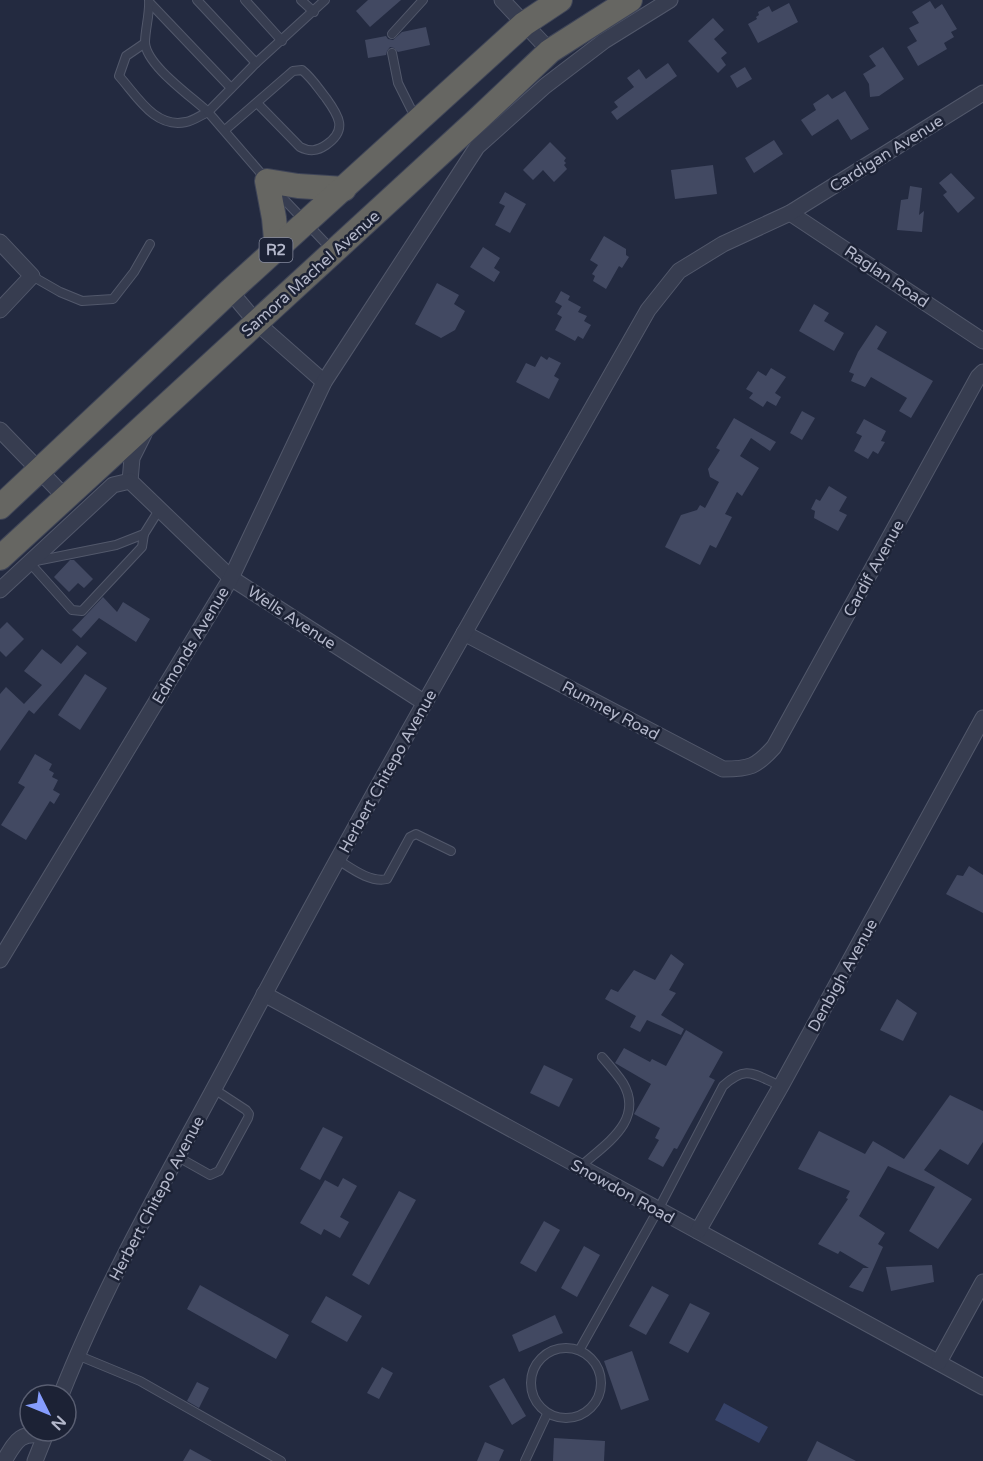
<svg xmlns="http://www.w3.org/2000/svg" width="983" height="1461" font-family="'Varela Round',sans-serif">
  <rect width="100%" height="100%" fill="#232a40"/>
  <path fill="#364268" d="M724 1403 768 1427 759 1443 715 1420Z"/>
  <g fill="#424962">
    <path d="M368 0H401L370 27 356 11Z"/>
    <path d="M930 1 935 9 942 4 957 29 951 32 954 37 944 43 947 49 918 66 907 47 917 41 909 28 919 23 912 12Z"/>
    <path d="M789 3 798 22 758 43 748 24 757 19 756 17 759 15 758 12 769 6 772 12Z"/>
    <path d="M713 18 724 30 714 39 727 53 721 58 726 65 718 73 688 41Z"/>
    <path d="M426 27 430 45 398 52 394 48 390 47 387 51 386 55 368 58 365 40 386 36 388 39 393 40 402 32Z"/>
    <path d="M883 47 904 79 879 96 870 97 869 84 863 74 876 66 869 56Z"/>
    <path d="M668 63 677 76 617 120 611 112 618 107 614 102 634 87 627 78 639 69 646 79Z"/>
    <path d="M745 67 752 79 737 88 730 76Z"/>
    <path d="M845 91 869 129 851 140 838 119 812 136 801 120 816 110 813 104 828 94 832 99Z"/>
    <path d="M774 140 783 154 754 173 745 158Z"/>
    <path d="M550 142 566 158 564 161 566 163 564 165 567 169 554 182 543 170 533 180 523 170Z"/>
    <path d="M713 165 717 194 675 199 671 170Z"/>
    <path d="M951 173 975 198 958 213 943 195 947 192 939 183Z"/>
    <path d="M910 186 922 188 919 215 924 211 922 232 897 230 901 200 908 199Z"/>
    <path d="M505 192 526 204 510 233 495 225 505 206 499 203Z"/>
    <path d="M604 236 626 249V255L629 257 622 268 619 266 606 289 593 281 595 276 592 274 598 265 590 260Z"/>
    <path d="M483 247 500 258 494 268 500 272 494 282 470 267Z"/>
    <path d="M437 283 459 295 454 304 465 311 455 330 441 338 415 324Z"/>
    <path d="M561 291 570 296 568 300 581 307 578 312 587 316 584 321 591 325 583 339 578 336 575 341 555 330 562 317 557 314 562 306 555 302Z"/>
    <path d="M814 304 829 313 824 321 844 333 834 351 799 331Z"/>
    <path d="M876 325 887 332 877 349 933 381 911 418 899 411 907 398 871 377 865 387 851 381 854 374 849 372 858 352Z"/>
    <path d="M541 356 547 360 549 357 561 363 554 376 559 379 549 399 516 382 526 363 535 367Z"/>
    <path d="M771 368 786 377 775 393 781 397 776 406 767 401 763 407 749 398 753 393 746 389 758 371 766 376Z"/>
    <path d="M802 411 815 418 802 440 790 433Z"/>
    <path d="M734 418 776 442 770 451 751 438 740 456 759 468 742 496 737 492 725 514 732 517 716 548 710 545 700 565 665 547 681 515 697 510 700 505 705 508 719 482 710 477 708 469 720 450 716 448Z"/>
    <path d="M864 419 886 431 881 441 885 442 878 454 873 451 868 459 854 451 862 436 856 433Z"/>
    <path d="M829 486 847 497 839 511 847 515 838 531 814 518 815 511 811 509 816 499 820 501Z"/>
    <path d="M70 560H74L93 579 84 588 78 583 69 592 54 577Z"/>
    <path d="M103 597 117 612 123 602 150 619 136 642 99 618 81 638 72 630Z"/>
    <path d="M7 622 24 639 6 657 0 651V629Z"/>
    <path d="M77 645 87 653 34 714 29 710 0 751V694L6 687 24 704 42 685 24 671 42 649 61 664Z"/>
    <path d="M85 674 107 688 80 730 58 715Z"/>
    <path d="M35 754 52 764 49 770 54 773 52 777 58 780 53 790 60 794 54 804 50 801 26 840 1 825 25 787 18 783Z"/>
    <path d="M969 866 983 875V913L946 894 957 875 963 876Z"/>
    <path d="M671 954 684 964 669 990 676 993 661 1015 684 1029 681 1035 647 1020 640 1032 630 1027 636 1016 605 999 611 989 618 992 634 970 655 980Z"/>
    <path d="M897 999 917 1013 903 1041 880 1030Z"/>
    <path d="M686 1030 723 1052 709 1077 715 1080 677 1149 674 1148 663 1167 648 1159 659 1140 655 1138 660 1128 634 1114 651 1084 615 1063 624 1048 650 1062 652 1059 666 1066Z"/>
    <path d="M544 1065 573 1079 559 1107 530 1093Z"/>
    <path d="M950 1095 983 1111V1142L968 1165 940 1149 924 1170 972 1199 938 1249 909 1231 935 1187 888 1166 859 1216 885 1233 878 1244 883 1247 863 1292 849 1287 863 1268H869L840 1251 838 1254 818 1244 848 1199 846 1198 850 1191 798 1169 819 1131 865 1154 873 1141 904 1159Z"/>
    <path d="M323 1127 343 1137 320 1180 300 1169Z"/>
    <path d="M343 1178 357 1186 340 1217 349 1222 340 1238 324 1229 321 1235 300 1223 325 1180 338 1187Z"/>
    <path d="M399 1191 416 1200 369 1285 352 1275Z"/>
    <path d="M544 1221 560 1230 536 1272 520 1263Z"/>
    <path d="M584 1246 600 1255 577 1297 561 1288Z"/>
    <path d="M932 1265 934 1282 891 1291 886 1267Z"/>
    <path d="M200 1285 289 1335 276 1359 187 1309Z"/>
    <path d="M652 1286 669 1295 646 1335 629 1326Z"/>
    <path d="M326 1296 362 1316 347 1342 311 1322Z"/>
    <path d="M690 1303 710 1313 688 1353 669 1343Z"/>
    <path d="M555 1315 563 1333 519 1352 512 1335Z"/>
    <path d="M632 1351 649 1400 621 1410 604 1361Z"/>
    <path d="M382 1367 393 1373 379 1399 367 1393Z"/>
    <path d="M504 1378 526 1416 512 1425 489 1386Z"/>
    <path d="M197 1382 209 1388 199 1408 187 1401Z"/>
    <path d="M554 1438 605 1441 604 1461H553Z"/>
    <path d="M817 1441 856 1461H807Z"/>
    <path d="M485 1442 504 1450 499 1461H477Z"/>
    <path d="M190 1449 212 1461H183Z"/>
  </g>
  <g fill="none" stroke-linecap="round" stroke-linejoin="round">
    <defs>
      <g id="service">
        <path d="M197 0 256 63"/>
        <path d="M245 0 282 41"/>
        <path d="M301 0 314 12"/>
        <path d="M150 3 231 88"/>
        <path d="M392 34 423 0"/>
        <path d="M145 43 126 56 119 76C137 96 155 129 186 122 193 121 201 115 208 112 191 96 147 66 145 43 145 29 150 14 149 0"/>
        <path d="M392 53 398 83 416 119"/>
        <path d="M225 130 293 71 302 70C312 78 318 88 326 98 339 116 348 130 326 145 317 151 310 152 300 147L257 103"/>
        <path d="M265 178 208 112 256 63 325 0"/>
        <path d="M277 192 332 250"/>
        <path d="M32 276 60 292 82 301 113 299 134 272 150 244"/>
        <path d="M36 561 116 545 144 534 159 510"/>
        <path d="M29 562 72 610 82 611 142 547 144 534"/>
        <path d="M338 860C351 868 370 883 387 879L410 837 416 834 451 851"/>
        <path d="M178 1157 210 1175 219 1171 248 1118 249 1114 246 1110 214 1089"/>
        <path d="M580 1167C605 1144 645 1121 623 1083 617 1074 609 1065 602 1057"/>
        <circle cx="566" cy="1383" r="35"/>
        <path d="M580 1349 658 1210 723 1086C747 1064 754 1075 781 1086"/>
        <path d="M77 1355 140 1381 281 1461"/>
        <path d="M525 1461 547 1414"/>
      </g>
      <g id="minor">
        <path d="M502 0 550 51"/>
        <path d="M790 213 983 341"/>
        <path d="M0 242 32 276 0 310"/>
        <path d="M230 291 256 322 324 382"/>
        <path d="M0 430 66 498"/>
        <path d="M130 481 132 458 144 434"/>
        <path d="M0 590 113 485 130 481 231 578 425 703"/>
        <path d="M464 633 723 769C750 769 756 767 774 747L978 377 983 372"/>
        <path d="M0 960 231 578 324 382 477 147 545 86 604 41 670 0"/>
        <path d="M264 994 983 1387"/>
        <path d="M698 1231 781 1086 983 718"/>
        <path d="M939 1362 983 1282"/>
        <path d="M61 1395C107 1278 172 1168 231 1057 364 805 507 558 648 310L679 271 723 244 790 213 983 93"/>
        <path d="M4 1461C16 1441 20 1431 45 1436"/>
        <path d="M35 1461 47 1431"/>
      </g>
      <g id="trunk">
        <path d="M277 249 274 218 267 181 298 186 344 189"/>
        <path d="M0 507 230 291 524 24 560 0"/>
        <path d="M0 558 478 119 550 51 630 0"/>
      </g>
    </defs>
    <use href="#service" stroke="#52586b" stroke-width="10"/>
    <use href="#minor" stroke="#52586b" stroke-width="17"/>
    <use href="#trunk" stroke="#3f4558" stroke-width="26"/>
    <use href="#service" stroke="#373d50" stroke-width="8"/>
    <use href="#minor" stroke="#373d50" stroke-width="15"/>
    <use href="#trunk" stroke="#666662" stroke-width="24"/>
  </g>
  <g text-anchor="middle" stroke-width="5" stroke-linejoin="round" paint-order="stroke">
    <rect fill="#1c2235" stroke="#868b9e" stroke-width="1.5" x="259.5" y="238" width="33" height="24" rx="4.5"/>
    <g font-size="15" font-weight="bold" fill="#b4b8cb">
      <text x="276" y="255">R2</text>
    </g>
    <g font-size="16" fill="#b4b8cb" stroke="#1c2235">
      <text transform="translate(886 153) rotate(-32)" y="6">Cardigan Avenue</text>
      <text transform="translate(310 273) rotate(-42)" y="6">Samora Machel Avenue</text>
      <text transform="translate(887 276) rotate(34)" y="6">Raglan Road</text>
      <text transform="translate(873 568) rotate(-61)" y="6">Cardif Avenue</text>
      <text transform="translate(292 617) rotate(33)" y="6">Wells Avenue</text>
      <text transform="translate(190 645) rotate(-59)" y="6">Edmonds Avenue</text>
      <text transform="translate(611 710) rotate(28)" y="6">Rumney Road</text>
      <text transform="translate(387 771) rotate(-61)" y="6">Herbert Chitepo Avenue</text>
      <text transform="translate(842 975) rotate(-61)" y="6">Denbigh Avenue</text>
      <text transform="translate(623 1191) rotate(29)" y="6">Snowdon Road</text>
      <text transform="translate(156 1198) rotate(-62)" y="6">Herbert Chitepo Avenue</text>
    </g>
  </g>
  <g transform="translate(48 1413) rotate(133)"><circle r="28" fill="#1c2235" stroke="#595e71" stroke-width="1.5"/>
  <path d="M0-4.5L10 22L0 15L-10 22Z" fill="#869dfe"/>
  <text y="-9" font-size="16" font-weight="bold" text-anchor="middle" fill="#b4b8cb">N</text>
  </g>
</svg>
